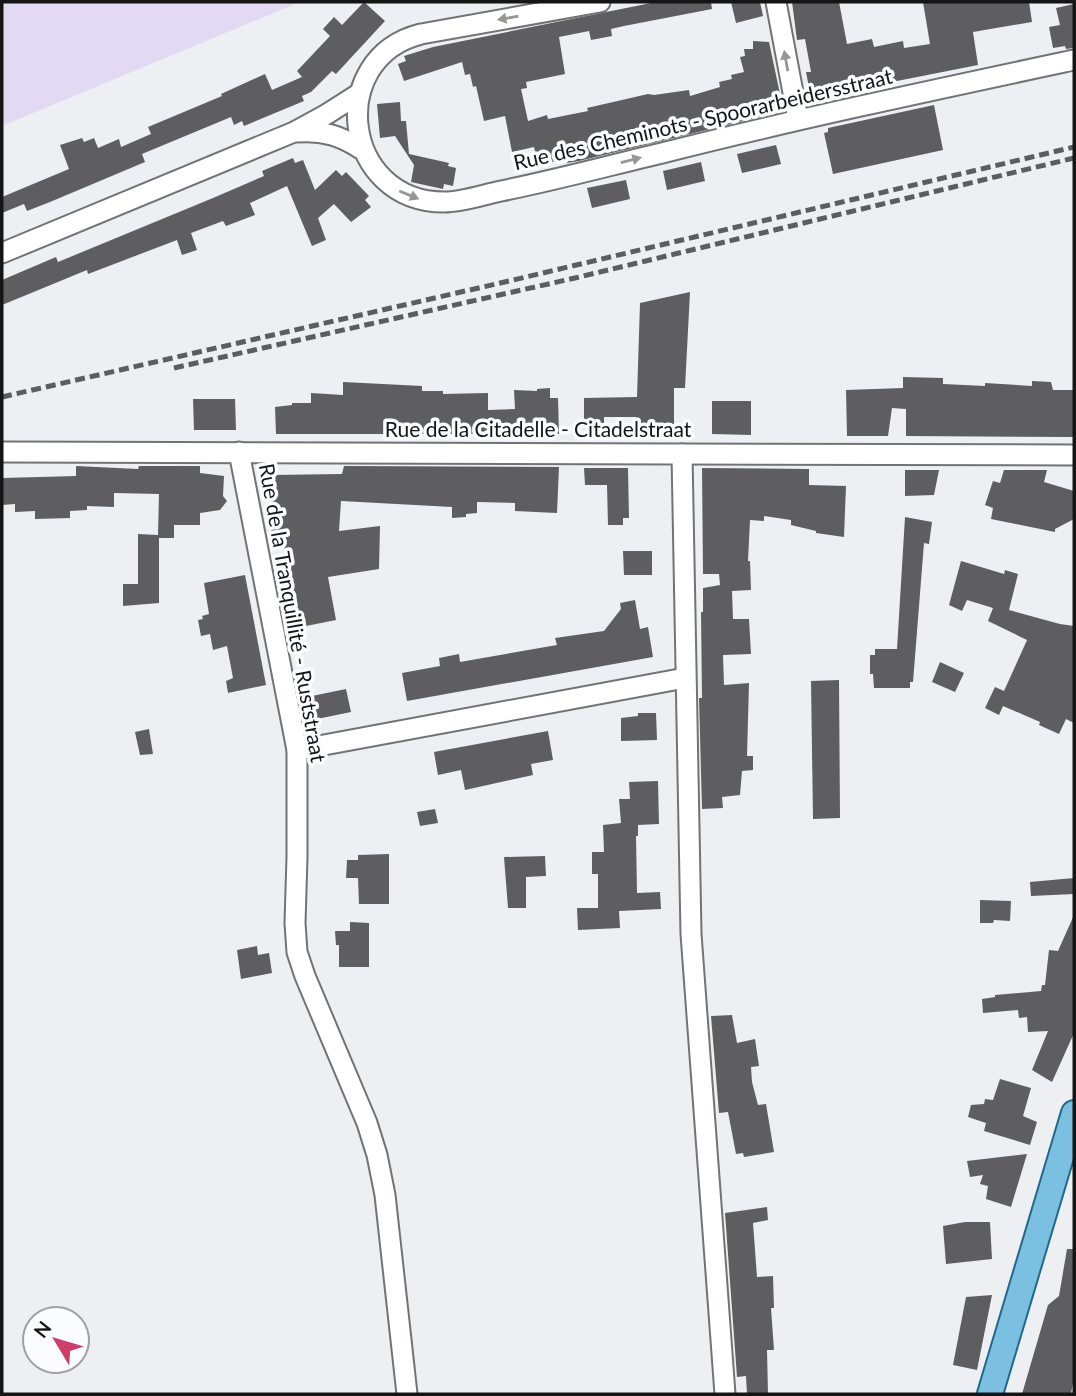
<svg xmlns="http://www.w3.org/2000/svg" width="1076" height="1396" font-family="Lato,sans-serif">
  <rect width="100%" height="100%" fill="#edeff2"/>
  <path fill="#e2daf2" d="M2 2H300L2 126Z"/>
  <g fill="#5e5e61">
    <path d="M364 2 385 21 336 74 332 71 311 92 302 96 304 101 244 126 242 121 234 125 231 117 142 154 145 162 50 202 27 211 24 204 2 213V197L69 169 60 145 82 138 84 142 94 138 98 148 119 139 121 147 151 134 148 127 222 96 221 94 265 74 272 90 302 77 297 71 330 36 323 29 334 17 342 25Z"/>
    <path d="M656 2H711L712 9 624 26 611 29 612 36 591 40 589 31 559 37 565 74 526 82 527 88 521 89 528 121 547 115 548 119 588 111 587 108 648 94 654 95 689 90 690 96 720 87 719 82 732 79 731 75 744 72 740 57 745 56 744 49H753V41L769 42 780 94 776 95 780 112 579 161 567 163 566 159 538 165 534 147 512 152 505 116 484 121 476 86 473 87 470 74 465 75 462 62 404 81 398 64 406 61 404 56 433 47Z"/>
    <path d="M731 2H760L763 16 736 23Z"/>
    <path d="M792 2H839L847 44 872 39 874 47 903 41 904 48 930 44 923 2H1029L1032 22 973 32 978 65 816 97 810 93 806 72H811L805 39 797 40Z"/>
    <path d="M1074 4V48L1066 49 1065 46 1053 48 1049 27 1060 25 1056 8Z"/>
    <path d="M400 102 401 121H406L409 154 449 163 448 166 456 168 453 186 444 184 443 189 411 182 414 165 395 136 380 138 377 104Z"/>
    <path d="M934 105 943 150 833 174 824 133 828 132V128Z"/>
    <path d="M776 145 781 164 742 173 737 154Z"/>
    <path d="M293 158 295 163 303 160 315 190 336 170 342 176 346 172 369 196 365 200 371 207 351 222 334 204 318 218 326 240 312 246 287 186 250 203 255 215 226 226 223 221 191 233 197 250 182 255 177 240 88 274 87 270 2 305V280L56 257 58 262 213 198 264 176 262 171Z"/>
    <path d="M701 162 705 181 667 190 663 171Z"/>
    <path d="M626 180 630 199 592 208 587 188Z"/>
    <path d="M690 292 685 388H674V434L635 435 636 417H604V423H584V398L637 397 640 303Z"/>
    <path d="M903 377 943 378V384L985 386V383L1032 386V381L1051 382 1053 390H1073L1074 437 906 436V409L892 408 888 436H847L846 390 903 388Z"/>
    <path d="M343 382 422 386V391H443V394L488 393V410L515 409 514 390 537 391V389L550 388V398H558L559 434H276L275 407 292 405V403H311V393L343 395Z"/>
    <path d="M193 399H235L236 430H194Z"/>
    <path d="M712 401H751V435L712 434Z"/>
    <path d="M76 466 138 469 139 466H200V473L224 476 223 496 227 501 220 510 200 513V525H174V538H159V603L123 606V584H138V534L158 535 159 494 114 493V507L87 506V510L70 511V518L35 519V511L15 512V504L2 505V478L76 476Z"/>
    <path d="M344 466 559 467 557 513 515 511V503L477 502V513L466 514V517L452 518V507L341 501 339 531 380 526 379 569 328 577 336 620 301 627 284 546 277 548 271 533 272 475 342 474Z"/>
    <path d="M584 468H628L629 518H623V525H608L607 485H585Z"/>
    <path d="M702 468 809 469V485L846 486 844 537 816 533V531L791 525V520L764 516V521L750 520 748 561H750L751 590 732 591 733 619H749L751 654 723 655 724 685 749 683 747 756H753V770L742 771 740 795 722 797 723 808 702 809 699 698H702L701 612H703V588L720 585 719 574H703Z"/>
    <path d="M905 470H939L934 495 905 496Z"/>
    <path d="M1004 470H1047L1044 482 1074 491V519L1055 529V532L991 519 993 508 985 505 993 481 1000 483Z"/>
    <path d="M905 517 932 522 929 544 924 543 913 682H910V688H874L873 674H870V655H875V649H897Z"/>
    <path d="M623 551H652V575H624Z"/>
    <path d="M961 561 1004 574 1005 570 1018 574 1009 610 1060 624 1074 626V723L1066 719 1059 734 1039 725 1040 722 1003 706 999 715 985 708 995 687 1004 691 1027 640 988 621 993 608 967 600 962 611 949 605Z"/>
    <path d="M245 575 266 685 228 693 226 681 233 678 227 646 213 650 210 634 201 636 198 620 203 619 202 616 209 614 204 583Z"/>
    <path d="M635 600 640 629 648 627 653 657 407 701 402 673 440 666 439 658 459 654 460 662 557 645 555 638 604 631 621 609 620 603Z"/>
    <path d="M940 662 964 673 955 692 932 682Z"/>
    <path d="M839 680 840 818 813 819 811 681Z"/>
    <path d="M346 689 351 712 317 719 312 696Z"/>
    <path d="M638 713H656L657 740 621 741V718L638 716Z"/>
    <path d="M149 729 153 754 140 755 135 732Z"/>
    <path d="M548 731 553 760 531 764 533 775 465 790 461 770 438 775 434 752Z"/>
    <path d="M658 781 659 824 638 825V836H636L637 893 660 892 661 909 619 911 620 928 578 930 577 908H598V874H592V852H604L603 825 621 823 619 799H630L629 782Z"/>
    <path d="M435 809 438 823 420 826 417 812Z"/>
    <path d="M389 854V904H359L358 878H346L347 860H358V855Z"/>
    <path d="M545 856 546 876 526 877V908H508L504 857Z"/>
    <path d="M1074 878V894L1031 896 1030 882Z"/>
    <path d="M980 900 1011 901 1010 921 994 920 993 923H980Z"/>
    <path d="M1074 915V1033L1052 1082 1032 1070 1048 1031 1028 1032 1027 1017 1019 1018 1018 1010 983 1013 982 999 995 997V995L1041 991 1042 985H1045L1049 950 1058 951Z"/>
    <path d="M350 922 369 923V967H339V945H336L335 931H350Z"/>
    <path d="M257 946 258 955 269 953 272 973 241 979 237 950Z"/>
    <path d="M732 1015 737 1043 755 1039 759 1066 751 1067 752 1082 758 1105 766 1104 774 1152 744 1157 743 1153 736 1154 728 1112 719 1113 711 1016Z"/>
    <path d="M1000 1079 1031 1088 1023 1116 1037 1122 1030 1145 984 1131 986 1123 968 1117 971 1105 984 1104 985 1099 993 1100Z"/>
    <path d="M1027 1154 1011 1207 986 1199 988 1186 980 1184 983 1175 970 1177 967 1161Z"/>
    <path d="M767 1207 768 1220 753 1223 757 1277 773 1276 774 1308H771L774 1350H767L768 1394H747L746 1376 737 1377 725 1213Z"/>
    <path d="M965 1222H990L992 1259 946 1264 943 1226Z"/>
    <path d="M1067 1249H1074V1377L1071 1394H1022L1048 1305 1059 1296Z"/>
    <path d="M992 1295 977 1370 953 1365 966 1297Z"/>
  </g>
  <g fill="none" stroke-linecap="round" stroke-linejoin="round">
    <defs>
      <g id="minor">
        <path d="M600 2 421 34C325 58 342 202 444 202 462 202 482 195 501 191 556 180 611 165 666 152 801 118 938 89 1074 60"/>
        <path d="M776 2 798 119"/>
        <path d="M298 132C323 130 341 136 361 149"/>
        <path d="M2 253 294 132 327 114 360 93"/>
        <path d="M2 452 1074 455"/>
        <path d="M239 452 297 750V857L295 923 297 952 305 976 367 1123 377 1155 385 1195 407 1394"/>
        <path d="M682 454 691 934 725 1394"/>
        <path d="M297 750 685 678"/>
      </g>
      <path id="major" d="M990 1394 1074 1113"/>
    </defs>
    <use href="#minor" stroke="#727376" stroke-width="23"/>
    <use href="#major" stroke="#1e698c" stroke-width="28"/>
    <use href="#minor" stroke="#fff" stroke-width="19"/>
    <use href="#major" stroke="#7bc0e0" stroke-width="24"/>
    <g stroke="#5c5d5e" stroke-width="5" stroke-dasharray="10 5" stroke-linecap="butt">
      <path d="M174 368 575 278 1074 158"/>
      <path d="M2 397 509 281 1074 147"/>
    </g>
  </g>
  <defs><path id="oneway-solid" d="M-6-.8H1V-3.2L6.5 0L1 3.2V.8H-6Z" transform="scale(1.75)"/></defs>
  <g fill="#969696">
    <use href="#oneway-solid" transform="translate(508 18) rotate(170)"/>
    <use href="#oneway-solid" transform="translate(786 61) rotate(-100)"/>
    <use href="#oneway-solid" transform="translate(631 160) rotate(-14)"/>
    <use href="#oneway-solid" transform="translate(409 195) rotate(22)"/>
  </g>
  <g text-anchor="middle" stroke-width="7" stroke-linejoin="round" paint-order="stroke">
    <g font-size="21" fill="#151516" stroke="#fbfcff">
      <text transform="translate(703 120) rotate(-13)" y="7">Rue des Cheminots - Spoorarbeidersstraat</text>
      <text x="538" y="437">Rue de la Citadelle - Citadelstraat</text>
      <text transform="translate(292 613) rotate(80)" y="7">Rue de la Tranquillité - Ruststraat</text>
    </g>
  </g>
  <rect width="1076" height="1396" fill="none" stroke="#151516" stroke-width="7"/>
  <g transform="translate(56 1340) rotate(308)"><circle r="33" fill="#fbfcff" stroke="#9fa0a2" stroke-width="2"/>
  <path d="M0-5L12 26L0 18L-12 26Z" fill="#cd3f6a"/>
  <text y="-10" font-size="19" font-weight="bold" text-anchor="middle" fill="#151516">N</text>
  </g>
</svg>
